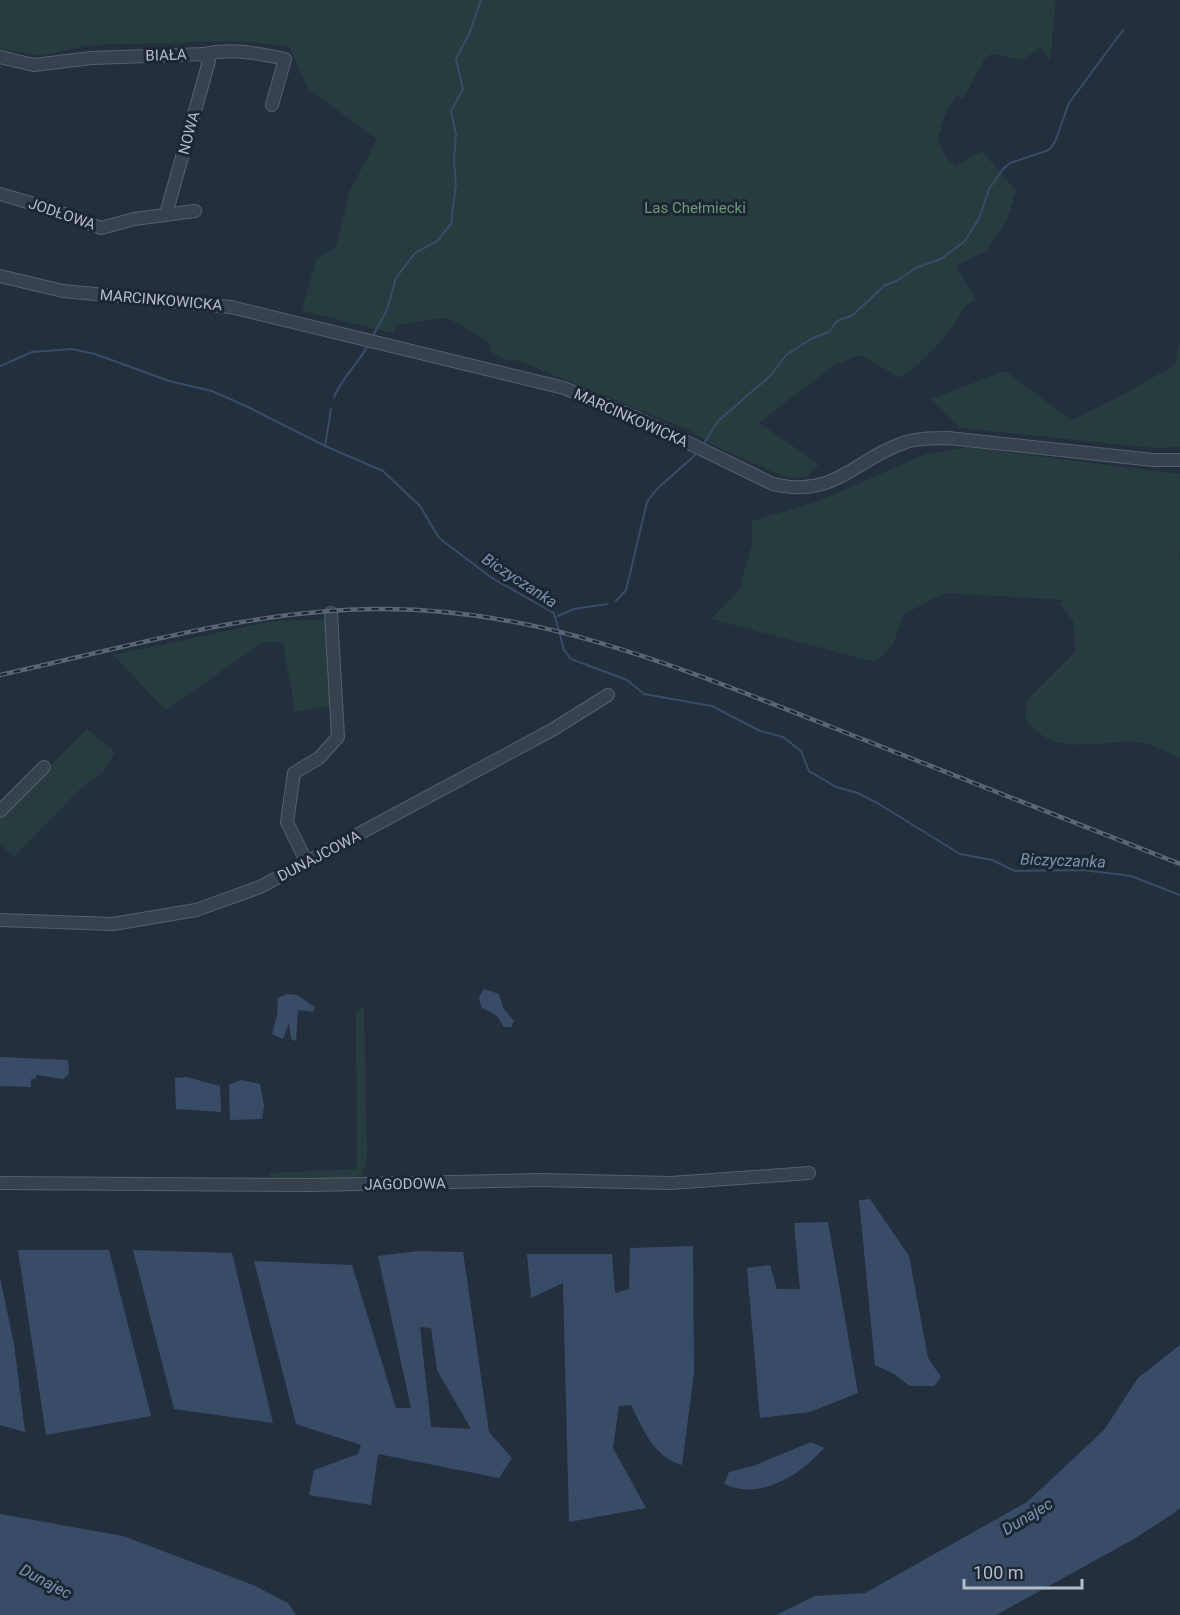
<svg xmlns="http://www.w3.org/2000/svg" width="1180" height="1615" font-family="Roboto,sans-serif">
  <rect width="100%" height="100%" fill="#242f3e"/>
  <g fill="#263c3f">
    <path d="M0 0H1056L1050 61 1040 48 1023 60 992 54 985 58 963 99 956 95 945 115 937 140 947 159 956 166 982 151 1016 191 1006 222 987 250 956 266 976 300C962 305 960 317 952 328 938 346 919 365 900 378L861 355 834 365 759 423 819 464 807 477H784L711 444 689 430 519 361 503 359 491 352 489 342 450 319 442 318 397 325 393 333 302 311 316 259 336 247 349 193 377 139 308 89 289 46 240 41 90 45 41 56 0 49Z"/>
    <path d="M1180 341V447L1154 448 960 428 931 399 1005 371 1072 420 1117 398 1175 365Z"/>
    <path d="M966 447 1180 474V553L1178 556 1180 558V758C1166 752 1152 743 1136 742 1095 740 1053 759 1025 718L1028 699 1075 652 1073 621 1059 603 1064 600 944 593 903 615 893 645 875 662 711 619 739 590 752 545V521L819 501 926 454Z"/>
    <path d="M328 619 333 706 295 712 283 642H263L166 710 113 655 273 621Z"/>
    <path d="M87 729 115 752 105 770 77 792 14 857 0 843V816Z"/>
    <path d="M364 1007 367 1156 362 1176 270 1181V1173L357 1169 356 1011Z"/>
  </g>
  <g fill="#394c67" fill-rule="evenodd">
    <path d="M484 989 499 994 503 1008 514 1021 511 1027H504L497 1016 481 1007 479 997Z"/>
    <path d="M287 994 297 995 315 1007 313 1012 298 1010 296 1041 291 1039 289 1023 283 1039 272 1034 277 1015 278 998Z"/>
    <path d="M0 1057 68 1060 69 1074 63 1079 36 1075V1079H31V1087L0 1086Z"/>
    <path d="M187 1077 220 1086 221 1112 176 1109 175 1078Z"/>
    <path d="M241 1080 260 1084 264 1106 262 1119 230 1120 229 1085Z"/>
    <path d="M870 1199 909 1256 928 1358 941 1377 934 1386H910L894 1374 875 1365 859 1200Z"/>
    <path d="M828 1222 858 1393 810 1412 760 1418 747 1268 770 1265 777 1289H800L794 1223Z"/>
    <path d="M693 1246 694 1373 682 1465C653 1456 644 1431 631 1405L619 1406 613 1448 646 1508 569 1522 563 1283 531 1298 527 1254H612L615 1293 629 1289 630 1248Z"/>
    <path d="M18 1250H109L151 1416 46 1435Z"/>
    <path d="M133 1250 232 1253 273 1423 174 1409Z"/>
    <path d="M418 1251 463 1252 489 1432 512 1458 499 1478 378 1454 371 1505 309 1495 314 1470 358 1454 361 1445 296 1424 254 1261 352 1265 396 1408H411L378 1256ZM420 1327 431 1328 437 1370 471 1429 431 1427Z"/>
    <path d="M0 1278 14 1344 25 1432 0 1425Z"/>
    <path d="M1180 1345V1508L1174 1513 1134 1539 996 1615H776L815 1596 865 1593 1027 1502 1104 1430 1138 1378Z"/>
    <path d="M811 1442 824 1448C801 1475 759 1501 724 1484L729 1472 753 1466Z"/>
    <path d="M0 1514 123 1536 253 1585 288 1603 296 1615H0Z"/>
  </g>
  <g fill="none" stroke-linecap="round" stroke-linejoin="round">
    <g stroke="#394c67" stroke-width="2">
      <path d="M374 334 387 310 396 278 415 253 437 241 451 224 456 184 454 162 456 134 451 111 463 89 456 59 469 34 481 0"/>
      <path d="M0 366 32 352 72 349 95 354 169 381 212 391 248 407 325 446 383 471 420 506 439 538 492 578 554 613 564 650 571 659 627 680 644 694 712 706 760 731 783 737 801 751 809 771 836 787 858 793 879 804 960 854 992 860 1015 871 1083 870 1131 876 1180 895"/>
      <path d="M334 397C342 378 357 365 367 347"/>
      <path d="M704 443 718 421 771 375 786 355 811 339 829 332 837 321 853 315 885 285 897 281 915 268 941 259 965 241 979 218 989 189 1003 169 1010 163 1049 150 1055 142 1069 103 1123 30"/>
      <path d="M325 446 331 409"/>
      <path d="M616 601 626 590 628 582 647 502 656 490 695 455"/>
      <path d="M558 616 574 609 607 604"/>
    </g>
    <defs>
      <g id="minor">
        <path d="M0 57 34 65 92 58 203 54C231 48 257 53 285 59L272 105"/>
        <path d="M0 194 48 208 101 228 134 219 195 211"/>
        <path d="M166 214 209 61 203 54"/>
        <path d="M0 276 63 291 231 307 564 388 639 419 773 484C836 499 854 459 906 442 920 438 934 438 948 438L1153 460H1180"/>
        <path d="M0 811 44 767"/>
        <path d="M307 863 287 822 294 773 319 758 338 737 331 613"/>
        <path d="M0 920 113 924 196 910 260 887 552 730 608 695"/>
        <path d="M0 1183 311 1185 540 1180 671 1183 809 1173"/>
      </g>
    </defs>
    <use href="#minor" stroke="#565f6c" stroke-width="14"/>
    <use href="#minor" stroke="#38414e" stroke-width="12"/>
    <defs>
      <path id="rail" d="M0 675C124 648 250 610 377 609 539 607 686 670 834 728 950 774 1065 819 1180 864"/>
    </defs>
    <use href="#rail" stroke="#5a6575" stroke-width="4.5"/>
    <use href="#rail" stroke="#1d2633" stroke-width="2" stroke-dasharray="7" stroke-linecap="butt"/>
  </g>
  <g text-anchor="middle" stroke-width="6" stroke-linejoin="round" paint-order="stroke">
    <g font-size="15" fill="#b4bcc9" stroke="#1d2633">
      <text transform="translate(166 55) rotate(-2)" y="5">BIAŁA</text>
      <text transform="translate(189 133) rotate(-75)" y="5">NOWA</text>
      <text transform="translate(62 214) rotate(19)" y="5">JODŁOWA</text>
      <text transform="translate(161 300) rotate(5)" y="5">MARCINKOWICKA</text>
      <text transform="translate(631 418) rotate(24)" y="5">MARCINKOWICKA</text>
      <text transform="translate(319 856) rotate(-28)" y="5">DUNAJCOWA</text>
      <text transform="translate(405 1184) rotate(-1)" y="5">JAGODOWA</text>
    </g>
    <g font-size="15" fill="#6b9a76" stroke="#1d2633">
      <text x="695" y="213">Las Chełmiecki</text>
    </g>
    <g font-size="16" font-style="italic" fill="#7c92b1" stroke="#1d2633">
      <text transform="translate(520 580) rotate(33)" y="6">Biczyczanka</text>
      <text transform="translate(1063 860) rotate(2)" y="6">Biczyczanka</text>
      <text transform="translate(1027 1516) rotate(-31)" y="6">Dunajec</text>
      <text transform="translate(46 1581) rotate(28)" y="6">Dunajec</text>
    </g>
  </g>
  <path d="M964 1579v9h118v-9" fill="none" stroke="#b4bcc9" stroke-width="3"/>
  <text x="973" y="1579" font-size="18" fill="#b4bcc9" stroke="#1d2633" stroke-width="4.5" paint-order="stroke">100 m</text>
</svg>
